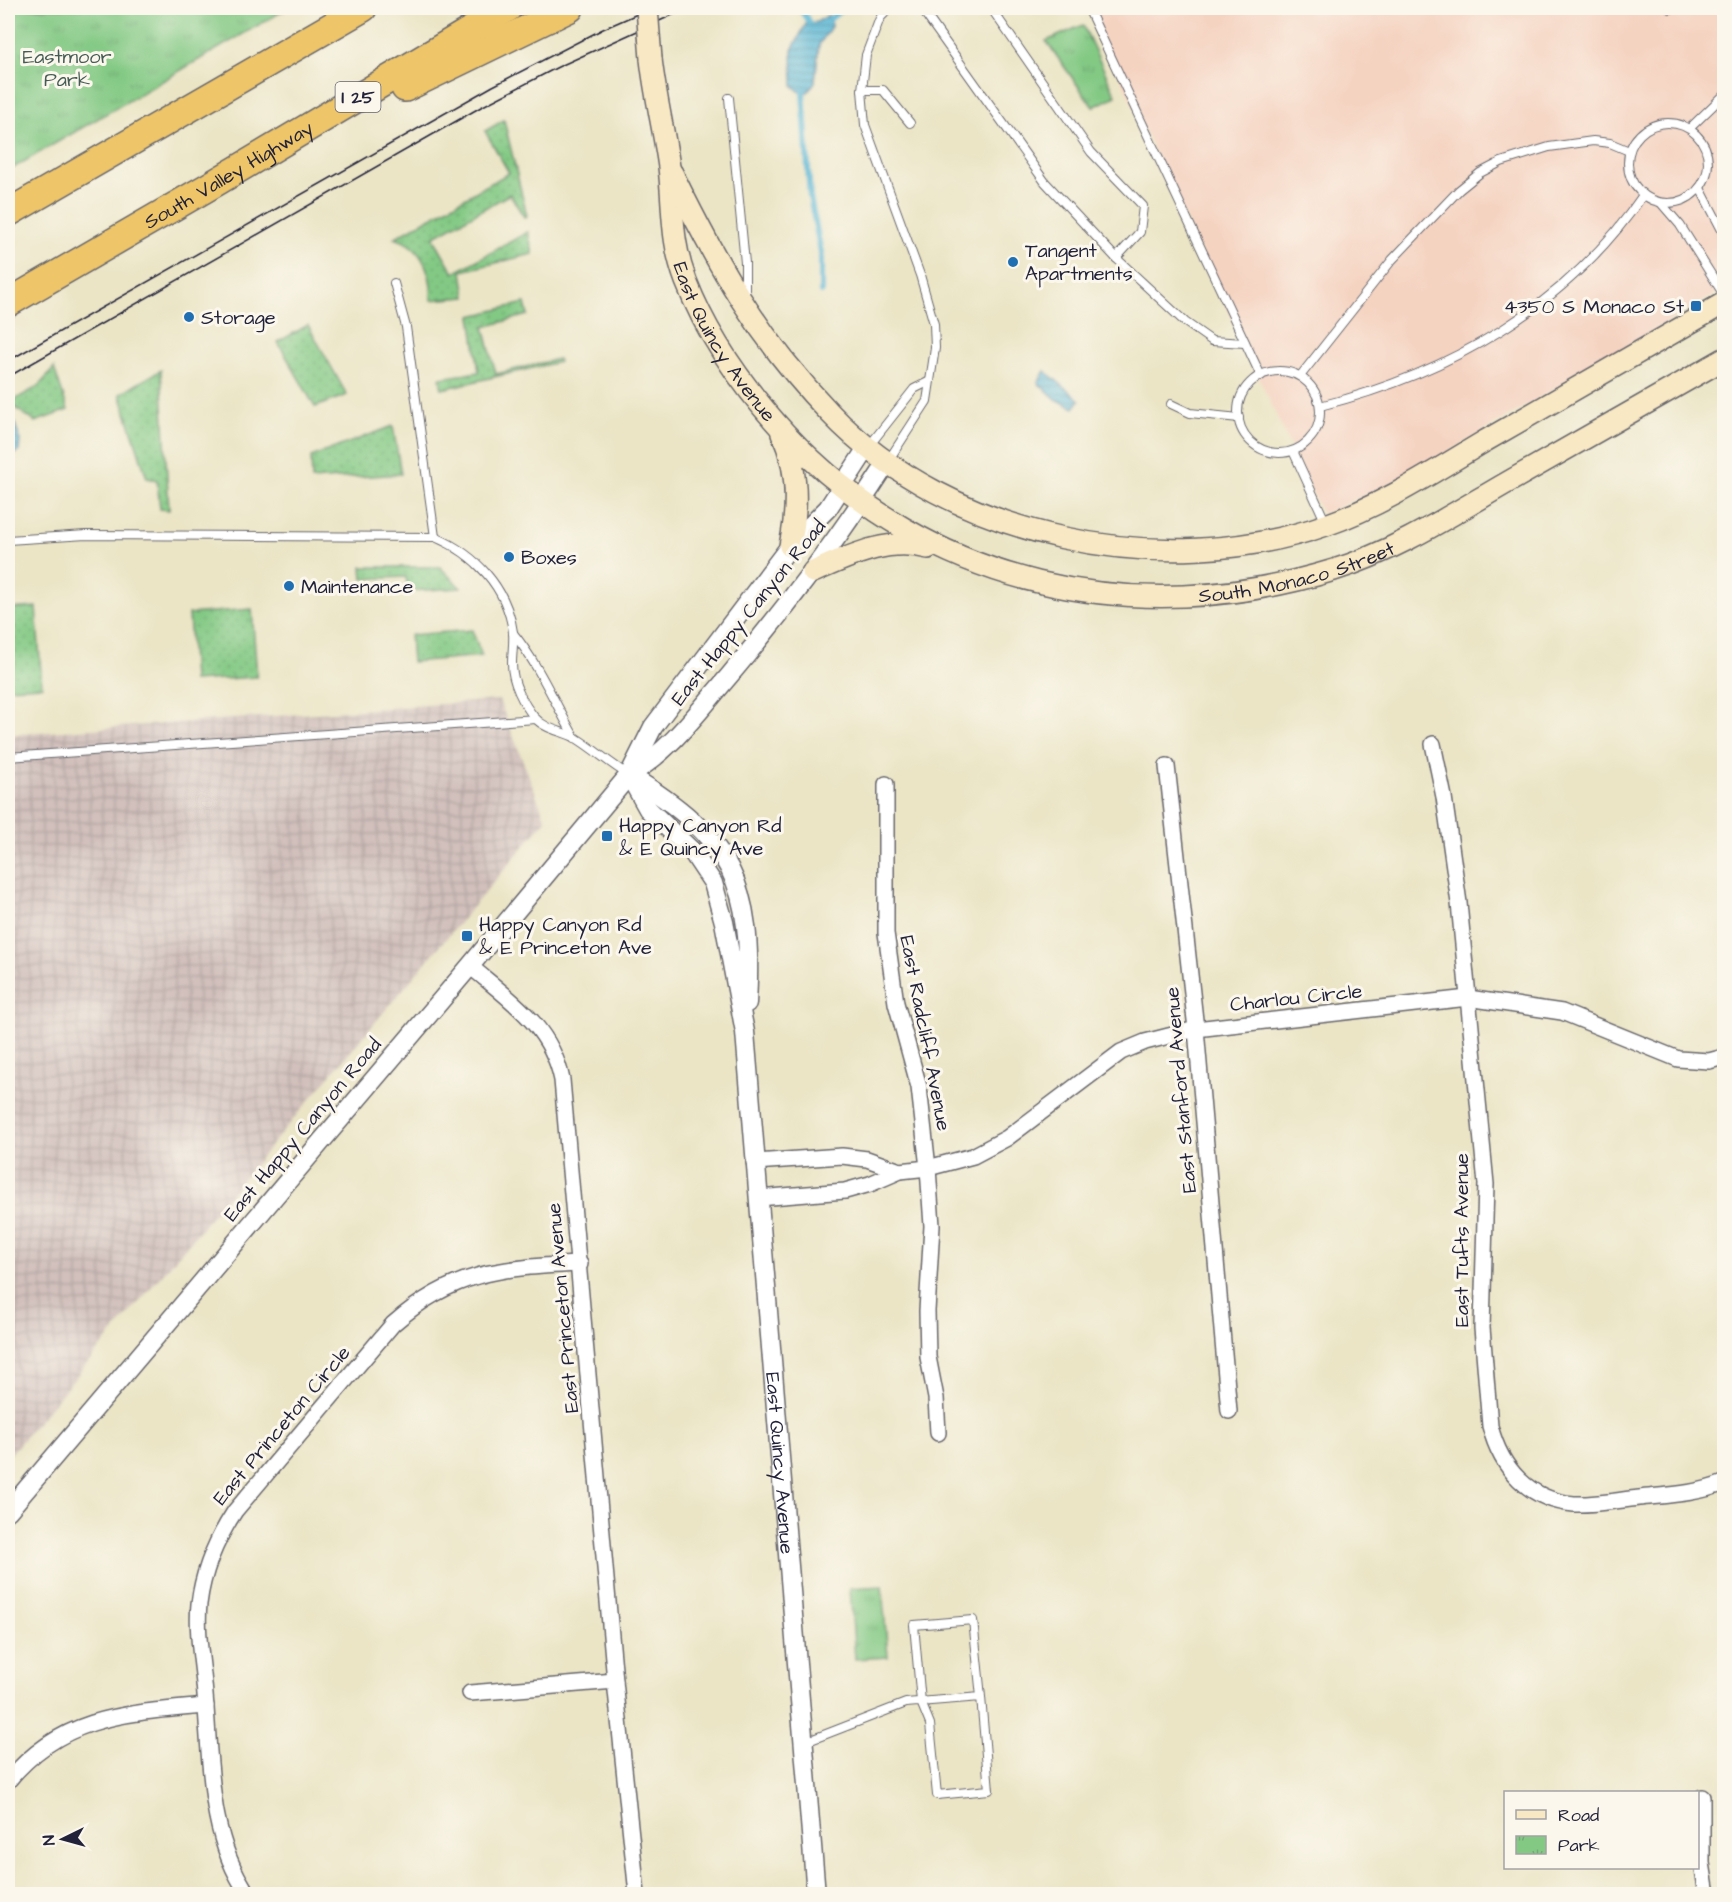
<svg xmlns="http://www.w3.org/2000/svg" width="1732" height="1902" font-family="'Architects Daughter',sans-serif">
  <defs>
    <pattern id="industrial-grid" width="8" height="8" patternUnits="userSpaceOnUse" patternTransform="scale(1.5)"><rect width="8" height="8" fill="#d1c0bc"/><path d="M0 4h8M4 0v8" fill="none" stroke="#b3a5a2"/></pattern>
    <pattern id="grass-dots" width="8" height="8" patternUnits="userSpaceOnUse" patternTransform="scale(1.5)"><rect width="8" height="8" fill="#83c984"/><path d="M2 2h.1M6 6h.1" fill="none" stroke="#71ac73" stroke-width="1.8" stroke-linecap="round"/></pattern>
    <pattern id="park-tufts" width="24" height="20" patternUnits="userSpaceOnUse" patternTransform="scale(1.5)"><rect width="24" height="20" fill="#83c984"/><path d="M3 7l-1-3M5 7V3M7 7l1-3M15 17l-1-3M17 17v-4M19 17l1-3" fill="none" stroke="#71ac73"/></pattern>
    <pattern id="water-rules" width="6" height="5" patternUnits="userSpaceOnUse" patternTransform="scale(1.5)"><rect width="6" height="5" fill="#56b5d4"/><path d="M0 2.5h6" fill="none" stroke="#4793ad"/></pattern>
  </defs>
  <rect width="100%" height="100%" fill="#fbf7ec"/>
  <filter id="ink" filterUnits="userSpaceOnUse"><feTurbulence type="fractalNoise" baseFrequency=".0167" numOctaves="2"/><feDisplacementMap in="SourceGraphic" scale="12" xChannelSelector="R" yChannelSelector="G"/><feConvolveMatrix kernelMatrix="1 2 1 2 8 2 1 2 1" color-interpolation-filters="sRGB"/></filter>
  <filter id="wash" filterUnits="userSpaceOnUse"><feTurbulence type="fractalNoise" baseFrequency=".008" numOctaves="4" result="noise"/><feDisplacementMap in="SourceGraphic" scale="24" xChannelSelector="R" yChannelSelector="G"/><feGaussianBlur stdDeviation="1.35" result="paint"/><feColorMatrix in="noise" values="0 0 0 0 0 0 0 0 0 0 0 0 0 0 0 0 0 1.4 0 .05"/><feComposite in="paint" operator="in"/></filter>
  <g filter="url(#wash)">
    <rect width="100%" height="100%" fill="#ebe5c6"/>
    <path fill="#f5d3c1" d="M1088 8H1724V289L1404 478 1322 514Z"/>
    <path fill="url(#industrial-grid)" d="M499 700 546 820 8 1457V735Z"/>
    <g fill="url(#grass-dots)" stroke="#527660" stroke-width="1.5">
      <path d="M504 120 527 216 524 217 510 194 433 237 454 273 528 232 533 254 462 271 466 297 431 300C433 274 422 245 394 238L509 173 485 131Z"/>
      <path d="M525 303 528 315 484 327 496 374 558 359 559 362 442 389 440 378 479 372 471 316Z"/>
      <path d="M308 325 347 395 315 407 278 342Z"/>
      <path d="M54 368 68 410 35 422 9 403 39 386Z"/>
      <path d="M161 370 169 510 160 509 157 480 147 478 120 394Z"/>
      <path d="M393 426 401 474 312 480 311 457Z"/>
      <path d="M362 567H440L461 588 408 591 406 577 363 579Z"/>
      <path d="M36 607 42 686 8 688V609Z"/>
      <path d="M252 609 257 677 193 681 189 614Z"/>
      <path d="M472 630 482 656 412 662 410 635Z"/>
    </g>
    <g fill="url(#park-tufts)" stroke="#527660" stroke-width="1.5">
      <path d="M8 8H288L8 171Z"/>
      <path d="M1083 25 1116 96 1093 107 1046 41Z"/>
      <path d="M882 1586 888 1657 855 1659 850 1588Z"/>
    </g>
    <g fill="url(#water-rules)" stroke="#3c6c88" stroke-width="1.5">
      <path d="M828 15 832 25 819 45 815 82 808 92H800L793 86 792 50 806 24 817 22Z"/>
      <path d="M1045 371 1080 400 1074 408 1056 399 1038 383Z"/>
      <path d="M15 424 20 440 19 451 15 454H8V426Z"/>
    </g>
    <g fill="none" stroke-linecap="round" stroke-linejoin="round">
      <g stroke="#56b5d4" stroke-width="6">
        <path d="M801 10 809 22"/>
        <path d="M831 18 843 8"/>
        <path d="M803 92 810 197 821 252V292"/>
      </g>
    </g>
  </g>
  <g filter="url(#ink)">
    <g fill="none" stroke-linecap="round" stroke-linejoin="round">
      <defs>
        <g id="service">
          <path d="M921 8 1045 182 1116 258 1140 232 1143 206 1091 152 991 8"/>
          <path d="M1088 8 1261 376"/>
          <path d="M1670 9 1674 8"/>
          <path d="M862 90H883L910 123"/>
          <path d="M729 98 745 263V296"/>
          <circle cx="1668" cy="163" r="40"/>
          <path d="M1690 128 1724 95"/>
          <path d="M1700 188 1724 234"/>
          <path d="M1661 203 1680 225 1724 295"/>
          <path d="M1116 258 1185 322 1212 341 1245 343"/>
          <path d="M394 283 406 327 435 537"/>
          <circle cx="1279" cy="412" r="41"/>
          <path d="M1301 375 1392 260 1459 190 1480 173 1501 162 1549 147 1593 141 1610 143 1629 151"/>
          <path d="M1171 404 1190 413 1239 418"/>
          <path d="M1320 406C1448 374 1568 306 1643 195"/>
          <path d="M869 446 914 389 928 382"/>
          <path d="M1293 451 1326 523"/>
          <path d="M888 461 927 401 935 348 934 324 920 275 865 125 862 90 866 55 880 18 890 8"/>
          <path d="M8 540 86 535 435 537C475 554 507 587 513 632 514 642 512 653 512 664 512 682 523 704 535 718 546 730 563 731 576 738 594 749 610 764 629 775"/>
          <path d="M513 633C539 665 554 702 575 738"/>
          <path d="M8 757 536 719"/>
          <path d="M803 1743 906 1703 981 1697 973 1620 914 1625 921 1702 930 1724 937 1795 989 1790 981 1697"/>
        </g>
        <g id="minor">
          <path d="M1433 744 1444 797 1459 903 1486 1184 1482 1328 1490 1426C1501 1469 1529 1500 1574 1504 1595 1505 1618 1500 1639 1498 1667 1495 1697 1494 1724 1483"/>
          <path d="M1167 766 1196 1029 1229 1411"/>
          <path d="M886 784V933L896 1003 919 1087 928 1168 932 1226 927 1311 928 1357 936 1398 938 1433"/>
          <path d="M470 966C510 1000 551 1026 562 1080L615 1681 637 1894"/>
          <path d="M754 1162 842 1156 867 1159 900 1171"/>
          <path d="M758 1198 845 1191 870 1184 900 1171 928 1168 973 1156 1007 1138 1121 1052 1145 1042 1196 1029 1468 998 1562 1012 1678 1059 1709 1061 1724 1057"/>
          <path d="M470 1693 615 1681"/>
          <path d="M8 1781C62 1715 127 1713 206 1706"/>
          <path d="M1702 1797V1863L1707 1894"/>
          <path d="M248 1894C208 1836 211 1764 205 1695 203 1666 196 1634 199 1604 203 1570 216 1540 235 1511L393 1324C454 1270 502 1268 580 1264"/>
        </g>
        <g id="tertiary">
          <path id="s1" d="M629 775 648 809 691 850 713 883 724 922 745 1032 816 1894"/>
          <path d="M629 775C670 751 698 712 729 676 786 608 839 538 887 463"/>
          <path d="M630 776C732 838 754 884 747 1003"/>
          <path d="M8 1511 470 966 629 775 653 727 790 546 828 508 867 448"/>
        </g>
        <g id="secondary">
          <path id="s2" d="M651 59C655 95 664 131 669 167 674 209 670 239 686 281 708 338 744 388 785 433 929 587 1134 631 1334 570 1395 551 1448 517 1503 485 1576 443 1651 401 1724 359"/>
          <path d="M672 173C717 265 758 338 830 413 950 539 1164 582 1326 525 1383 505 1433 472 1485 441 1565 395 1645 349 1724 303"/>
          <path d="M782 434C799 470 798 508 790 546"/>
          <path d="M813 572C850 556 887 537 928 548"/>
        </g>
        <g id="motorway">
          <path d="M405 88 570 8"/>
          <path d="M8 213 363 8"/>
          <path id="s3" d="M8 303 208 187 508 8"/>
        </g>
      </defs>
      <use href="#service" stroke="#68666c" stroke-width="10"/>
      <use href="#minor" stroke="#68666c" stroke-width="18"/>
      <use href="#tertiary" stroke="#68666c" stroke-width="21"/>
      <use href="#secondary" stroke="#68666c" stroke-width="24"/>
      <use href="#motorway" stroke="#68666c" stroke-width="30"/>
      <use href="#service" stroke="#fff" stroke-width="8"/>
      <use href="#minor" stroke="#fff" stroke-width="15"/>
      <use href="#tertiary" stroke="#fff" stroke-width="18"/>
      <use href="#secondary" stroke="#f8e8c3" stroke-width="21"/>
      <use href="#motorway" stroke="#eec569" stroke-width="27"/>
      <g stroke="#22223b" stroke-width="1.5">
        <path d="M8 361 493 86 603 29 651 8"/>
        <path d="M8 377 481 107 558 67 688 8"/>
      </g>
      <defs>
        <path id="secondary-bridge" d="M647 8 651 59"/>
      </defs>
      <use href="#secondary-bridge" stroke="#68666c" stroke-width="24" stroke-linecap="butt"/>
      <use href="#secondary-bridge" stroke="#f8e8c3" stroke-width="21"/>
    </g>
  </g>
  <g fill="#1f6fb2" stroke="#fbf7ec" stroke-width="2">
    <circle cx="1013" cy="262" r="6"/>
    <rect x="1690" y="300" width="12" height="12" rx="3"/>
    <circle cx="189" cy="317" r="6"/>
    <circle cx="509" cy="557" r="6"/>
    <circle cx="289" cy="586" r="6"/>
    <rect x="601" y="830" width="12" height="12" rx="3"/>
    <rect x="461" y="930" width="12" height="12" rx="3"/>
  </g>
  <g text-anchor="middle" stroke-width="6" stroke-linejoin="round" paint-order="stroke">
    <rect fill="#fbf7ec" stroke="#636270" stroke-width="1.5" x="335.5" y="82" width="45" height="30" rx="4.5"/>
    <g font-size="18" font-weight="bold" fill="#22223b">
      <text x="358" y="103">I 25</text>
    </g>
    <g font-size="20" fill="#445c55" stroke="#fbf7ec">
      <text x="67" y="63">Eastmoor<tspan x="67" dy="23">Park</tspan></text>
    </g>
    <g font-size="20" fill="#22223b" stroke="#fbf7ec">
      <text dy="7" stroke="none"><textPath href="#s3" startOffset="255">South Valley Highway</textPath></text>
      <text dy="7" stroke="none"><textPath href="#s2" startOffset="297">East Quincy Avenue</textPath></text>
      <text dy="7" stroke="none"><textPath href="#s2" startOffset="968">South Monaco Street</textPath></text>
      <text transform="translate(748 612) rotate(-51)" y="7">East Happy Canyon Road</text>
      <text transform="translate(1296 997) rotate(-6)" y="7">Charlou Circle</text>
      <text transform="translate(926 1033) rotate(79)" y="7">East Radcliff Avenue</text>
      <text transform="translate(1180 1090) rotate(-95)" y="7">East Stanford Avenue</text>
      <text transform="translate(302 1129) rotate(-50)" y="7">East Happy Canyon Road</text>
      <text transform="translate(1461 1240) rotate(-90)" y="7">East Tufts Avenue</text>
      <text transform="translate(562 1308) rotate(-95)" y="7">East Princeton Avenue</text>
      <text transform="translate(281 1425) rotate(-50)" y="7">East Princeton Circle</text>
      <text dy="7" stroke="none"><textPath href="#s1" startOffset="723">East Quincy Avenue</textPath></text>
    </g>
    <g font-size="20" fill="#22223b" stroke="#fbf7ec" text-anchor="start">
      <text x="1025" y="257">Tangent<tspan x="1025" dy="23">Apartments</tspan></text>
      <text x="1684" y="313" text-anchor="end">4350 S Monaco St</text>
      <text x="201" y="324">Storage</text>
      <text x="521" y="564">Boxes</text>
      <text x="301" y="593">Maintenance</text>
      <text x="619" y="832">Happy Canyon Rd<tspan x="619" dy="23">&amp; E Quincy Ave</tspan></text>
      <text x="479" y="931">Happy Canyon Rd<tspan x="479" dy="23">&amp; E Princeton Ave</tspan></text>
    </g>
  </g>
  <rect width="1732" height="1902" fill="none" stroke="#fbf7ec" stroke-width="30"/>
  <rect x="1504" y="1791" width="195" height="78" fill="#fbf7ec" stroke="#a4a2a5" stroke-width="1.5"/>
  <rect x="1516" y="1810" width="30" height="9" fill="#f8e8c3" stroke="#a4a2a5" stroke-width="1.5"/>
  <text x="1558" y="1821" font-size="18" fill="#22223b">Road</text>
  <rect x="1516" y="1836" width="30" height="18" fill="url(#park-tufts)" stroke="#a4a2a5" stroke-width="1.5"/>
  <text x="1558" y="1851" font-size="18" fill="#22223b">Park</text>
  <g transform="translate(63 1839) rotate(265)" stroke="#fbf7ec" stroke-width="4.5" paint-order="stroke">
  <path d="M0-4.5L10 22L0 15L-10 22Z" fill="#22223b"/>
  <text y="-9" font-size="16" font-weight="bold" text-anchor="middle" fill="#22223b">N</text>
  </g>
</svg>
